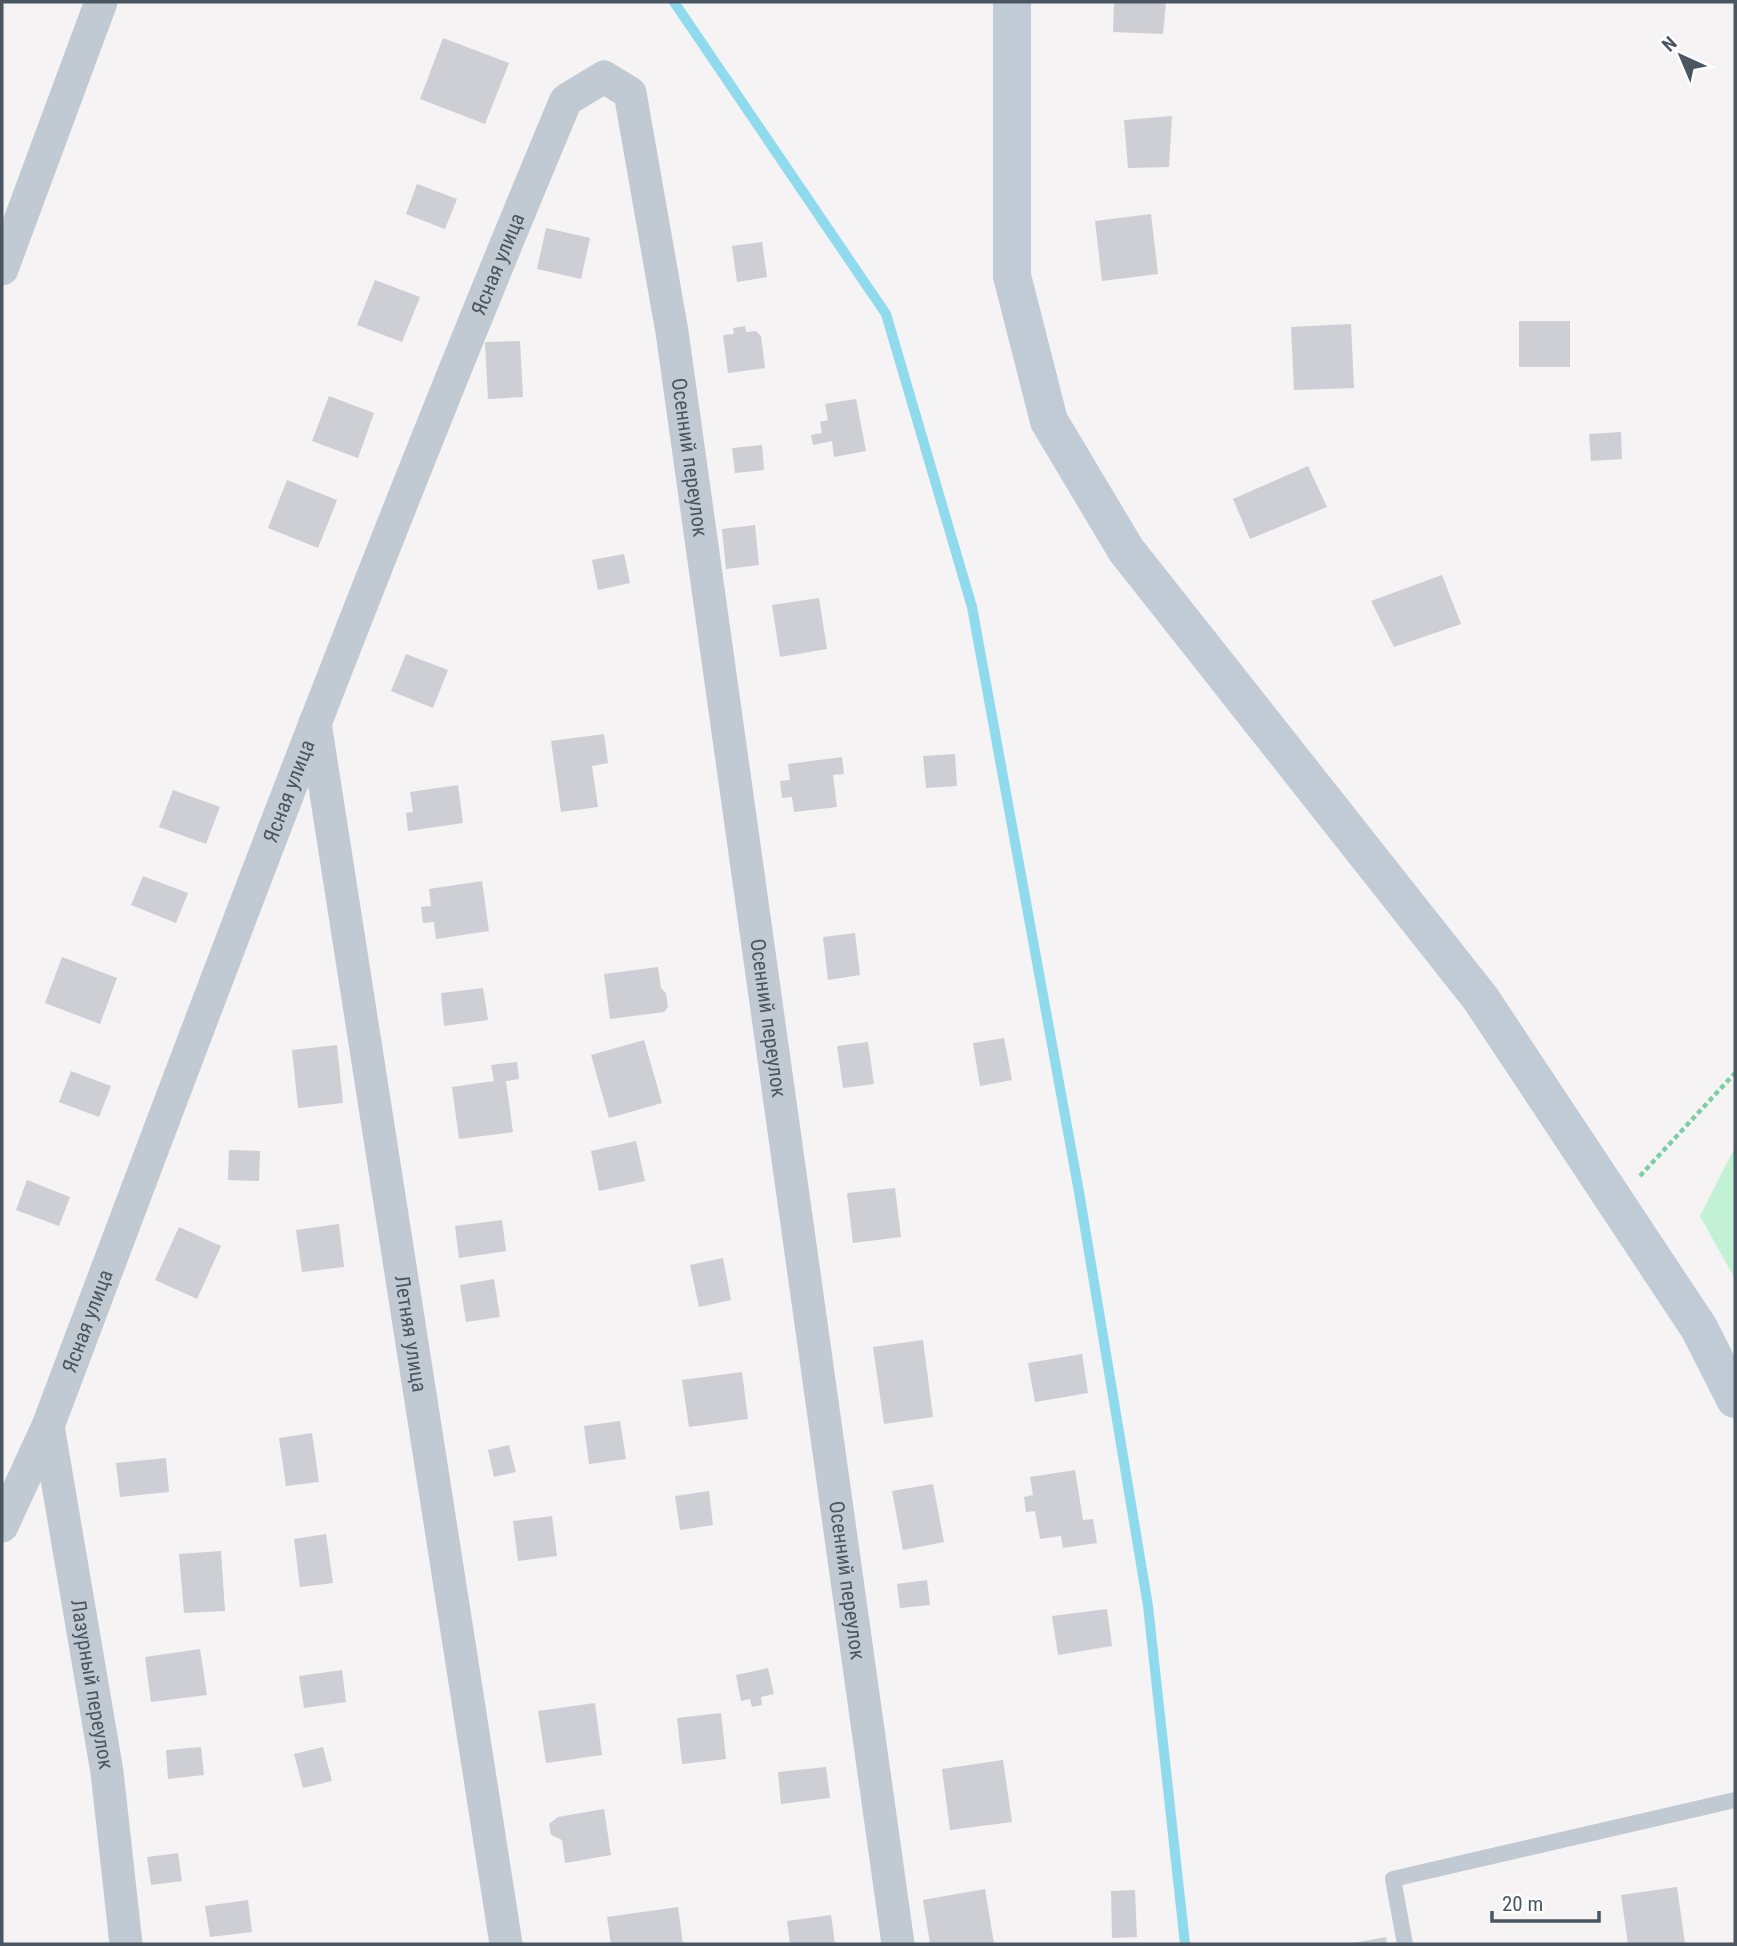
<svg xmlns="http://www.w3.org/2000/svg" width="1737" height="1946" font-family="'Roboto Condensed',sans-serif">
  <rect width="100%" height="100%" fill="#f5f3f3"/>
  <path fill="#c3f1d5" d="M1735 1147V1279L1700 1216Z"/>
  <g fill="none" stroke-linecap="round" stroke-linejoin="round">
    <path stroke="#90daee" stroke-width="10" d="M674 2 886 314 972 607 1079 1192 1148 1606 1185 1944"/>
  </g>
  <g fill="#cdcfd5">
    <path d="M1114 2H1166L1163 34 1113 32Z"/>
    <path d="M443 38 509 63 485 124 420 99Z"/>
    <path d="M1172 116 1169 167 1128 168 1124 120Z"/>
    <path d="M417 184 457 199 445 229 406 214Z"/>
    <path d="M1151 214 1158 274 1102 281 1095 221Z"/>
    <path d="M546 228 590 238 581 279 537 269Z"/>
    <path d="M762 242 767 277 737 282 732 246Z"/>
    <path d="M375 280 420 297 402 342 357 325Z"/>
    <rect x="1519" y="321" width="51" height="46"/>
    <path d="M1351 324 1354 388 1294 390 1291 327Z"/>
    <path d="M745 326 746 332 756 331 761 336 765 368 728 373 723 335 734 334 733 328Z"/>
    <path d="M520 341 523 397 488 399 485 342Z"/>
    <path d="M329 396 374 413 358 458 312 441Z"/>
    <path d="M856 399 866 451 834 457 832 441 813 445 811 435 822 433 820 422 828 420 825 404Z"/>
    <path d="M1621 432 1622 459 1591 461 1589 434Z"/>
    <path d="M762 445 764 470 735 473 732 448Z"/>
    <path d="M1308 466 1327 507 1250 539 1233 499Z"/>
    <path d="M287 480 337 500 318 548 268 528Z"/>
    <path d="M755 525 759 565 726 569 722 529Z"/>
    <path d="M624 554 630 583 598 590 592 560Z"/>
    <path d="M1442 575 1461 624 1394 647 1371 601Z"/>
    <path d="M819 598 827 649 780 657 772 605Z"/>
    <path d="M406 654 448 670 433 708 391 691Z"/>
    <path d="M604 734 608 763 592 766 598 807 561 812 551 741Z"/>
    <path d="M955 754 957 786 926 788 923 756Z"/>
    <path d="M842 757 844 774 833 775 837 807 794 812 792 797 782 798 780 781 790 780 788 764Z"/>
    <path d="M458 785 463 823 408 831 406 813 413 812 410 792Z"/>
    <path d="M173 790 220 807 206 844 159 827Z"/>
    <path d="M143 876 188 893 176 923 131 905Z"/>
    <path d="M482 881 489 931 436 939 434 922 423 923 421 907 431 906 429 889Z"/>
    <path d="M855 933 860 975 828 980 823 937Z"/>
    <path d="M62 957 117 978 100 1024 45 1003Z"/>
    <path d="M658 967 661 988 666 993 668 1007 664 1012 610 1019 604 974Z"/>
    <path d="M483 988 488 1020 444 1026 441 993Z"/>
    <path d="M1004 1038 1012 1080 980 1086 973 1043Z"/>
    <path d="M644 1040 662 1103 609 1118 591 1055Z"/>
    <path d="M868 1042 874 1084 843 1088 837 1046Z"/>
    <path d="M337 1045 343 1103 298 1108 292 1050Z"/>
    <path d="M517 1062 519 1079 506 1081 513 1132 459 1139 452 1087 494 1081 491 1065Z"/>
    <path d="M71 1071 111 1086 99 1117 59 1102Z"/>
    <path d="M636 1141 645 1181 599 1191 591 1151Z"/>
    <path d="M229 1150 260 1151 259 1181 228 1180Z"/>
    <path d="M27 1180 70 1197 59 1226 16 1210Z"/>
    <path d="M895 1188 901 1237 853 1243 847 1193Z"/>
    <path d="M502 1220 506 1251 459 1258 455 1226Z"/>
    <path d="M339 1224 344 1267 302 1272 296 1230Z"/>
    <path d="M179 1227 221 1246 197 1299 155 1280Z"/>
    <path d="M723 1258 731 1300 699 1307 690 1265Z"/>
    <path d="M494 1279 500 1317 466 1322 460 1285Z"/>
    <path d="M923 1340 933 1417 884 1424 873 1347Z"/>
    <path d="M1082 1354 1088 1393 1035 1402 1028 1363Z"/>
    <path d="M742 1372 748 1419 689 1427 682 1380Z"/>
    <path d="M620 1421 626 1459 589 1464 584 1426Z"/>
    <path d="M312 1433 319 1482 286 1486 279 1438Z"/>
    <path d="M509 1445 516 1472 494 1477 488 1450Z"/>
    <path d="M166 1458 169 1492 120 1497 116 1463Z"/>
    <path d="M1075 1470 1083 1520 1093 1519 1097 1543 1063 1548 1061 1536 1040 1539 1035 1511 1026 1512 1024 1497 1033 1495 1030 1477Z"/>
    <path d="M933 1484 944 1542 903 1550 892 1491Z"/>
    <path d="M709 1491 713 1525 680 1530 675 1496Z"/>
    <path d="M552 1516 557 1556 518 1561 513 1521Z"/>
    <path d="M326 1534 333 1583 300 1587 294 1539Z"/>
    <path d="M221 1551 225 1611 184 1613 179 1554Z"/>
    <path d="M927 1580 930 1605 900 1608 897 1584Z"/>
    <path d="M1107 1609 1112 1646 1058 1655 1052 1616Z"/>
    <path d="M200 1649 207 1695 151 1702 145 1657Z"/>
    <path d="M768 1668 774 1694 761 1697 762 1705 752 1707 750 1699 741 1701 736 1675Z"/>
    <path d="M342 1670 346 1702 304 1708 299 1676Z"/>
    <path d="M595 1703 602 1755 546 1763 538 1711Z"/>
    <path d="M721 1713 726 1759 682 1764 677 1718Z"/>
    <path d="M201 1747 204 1775 168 1779 166 1750Z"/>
    <path d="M323 1747 332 1781 303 1788 294 1754Z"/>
    <path d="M1003 1760 1012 1822 950 1830 942 1769Z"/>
    <path d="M826 1767 830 1798 781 1804 778 1772Z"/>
    <path d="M604 1809 611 1855 565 1863 562 1840 551 1835 549 1824 558 1817Z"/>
    <path d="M178 1853 182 1881 151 1885 147 1857Z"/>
    <path d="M1677 1887 1685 1944H1628L1621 1895Z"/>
    <path d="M985 1889 994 1944H930L923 1900Z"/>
    <path d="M1135 1890 1137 1937 1112 1938 1111 1891Z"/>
    <path d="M248 1900 252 1932 210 1937 205 1906Z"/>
    <path d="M678 1907 683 1944H611L607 1917Z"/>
    <path d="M831 1915 835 1944H790L787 1921Z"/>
    <path d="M1386 1937 1387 1944H1353V1943Z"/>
  </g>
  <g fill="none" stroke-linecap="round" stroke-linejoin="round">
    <path stroke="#7ad0a6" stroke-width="4.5" stroke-dasharray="5 3.5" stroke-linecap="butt" d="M1640 1176 1735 1073"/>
    <path stroke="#c1cad2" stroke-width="16" d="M1405 1944 1393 1879 1735 1800"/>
    <g stroke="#c1cad2" stroke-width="33">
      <path d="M2 269 101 2"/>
      <path id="s1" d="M315 723 506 1944"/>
      <path id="s2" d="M48 1426 107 1772 126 1944"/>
      <path id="s3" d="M2 1526 48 1426C215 982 382 538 566 100L604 77 630 93 672 332 898 1944"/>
    </g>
    <path stroke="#c1cbd6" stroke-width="38" d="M1012 2V276L1049 421 1126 550 1481 999 1699 1328 1735 1399"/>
  </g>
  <g text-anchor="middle" stroke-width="6" stroke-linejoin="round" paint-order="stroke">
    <g font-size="21" fill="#4a5661" stroke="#fff">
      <text dy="7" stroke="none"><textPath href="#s3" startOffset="1356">Ясная улица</textPath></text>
      <text dy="7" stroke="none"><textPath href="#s3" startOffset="1978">Осенний переулок</textPath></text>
      <text dy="7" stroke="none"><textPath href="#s3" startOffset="789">Ясная улица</textPath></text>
      <text dy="7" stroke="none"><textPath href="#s3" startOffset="2544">Осенний переулок</textPath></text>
      <text dy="7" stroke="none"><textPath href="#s3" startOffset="222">Ясная улица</textPath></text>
      <text dy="7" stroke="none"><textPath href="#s1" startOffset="618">Летняя улица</textPath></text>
      <text dy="7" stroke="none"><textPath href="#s3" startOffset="3112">Осенний переулок</textPath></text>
      <text dy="7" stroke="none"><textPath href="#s2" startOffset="262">Лазурный переулок</textPath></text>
    </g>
  </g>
  <rect width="1737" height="1946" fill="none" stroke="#4a5661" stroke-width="7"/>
  <g transform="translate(1681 56) rotate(316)" stroke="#ffffff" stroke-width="5" paint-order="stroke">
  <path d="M0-5L12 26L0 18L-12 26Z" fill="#4a5661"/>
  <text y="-10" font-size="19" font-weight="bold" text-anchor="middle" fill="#4a5661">N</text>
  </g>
  <path d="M1492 1911v10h107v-10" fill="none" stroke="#4a5661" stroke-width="3.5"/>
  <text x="1502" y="1911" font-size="21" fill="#4a5661" stroke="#ffffff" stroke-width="5" paint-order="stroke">20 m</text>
</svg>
